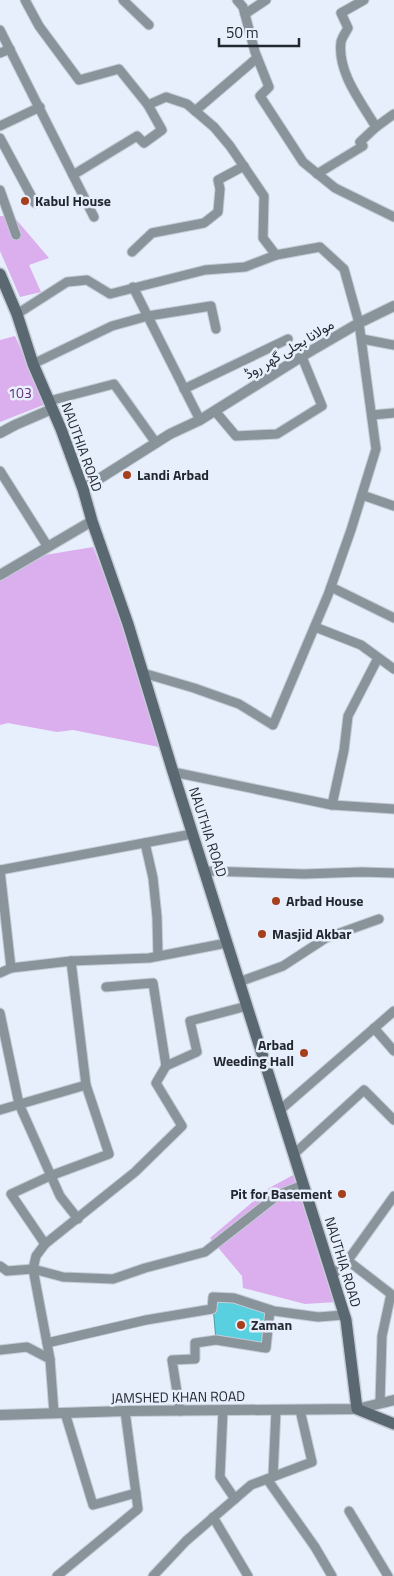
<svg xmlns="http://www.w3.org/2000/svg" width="394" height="1576" font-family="'Titillium Web',Vazirmatn,sans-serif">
  <rect width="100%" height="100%" fill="#e7effc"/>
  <g fill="#dbaeed">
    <path d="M0 216 14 217 49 258 29 265 41 292 20 297 0 251Z"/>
    <path d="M15 336 46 404 0 422V340Z"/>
    <path d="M93 547 114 600 159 747 73 730 57 732 8 723 0 725V581L45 555Z"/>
    <path d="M295 1174 337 1302 305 1304 243 1288 242 1276 210 1238 269 1188Z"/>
  </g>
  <path fill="#58d0df" stroke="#489eaa" d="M212 1295 270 1310 266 1348 216 1340Z"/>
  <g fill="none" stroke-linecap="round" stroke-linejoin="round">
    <defs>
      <g id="minor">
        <path d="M25 0 39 26 79 80 119 69 148 105 166 97 187 104 214 127 230 146 264 196 263 238 276 255 320 247 344 269 359 323 376 449 351 530 328 595 273 725 239 704 194 688 143 673"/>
        <path d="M123 0 149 25"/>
        <path d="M237 0 243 7 255 52 269 87 260 96 303 162 335 188 394 217"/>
        <path d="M245 14 266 0"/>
        <path d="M0 30 94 217"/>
        <path d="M0 53 10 49"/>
        <path d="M195 111 257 58"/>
        <path d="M0 126 40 107"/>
        <path d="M376 127 394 114"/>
        <path d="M0 138 35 203"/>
        <path d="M317 174 363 146 360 142 376 127C361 102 337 72 341 42 342 37 346 32 348 28L341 13 364 0"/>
        <path d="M73 175 137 136 144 143 162 130 148 105"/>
        <path d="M0 190 16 235"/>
        <path d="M132 252 152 233 204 223 218 212 220 189 218 180 244 166"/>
        <path d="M133 287 200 420"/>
        <path d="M17 314 67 282 87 280 110 294 205 270 245 267 276 255"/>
        <path d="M362 339 394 345"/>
        <path d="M33 364 112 326 148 316 211 306 216 329"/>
        <path d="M184 389 288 339"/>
        <path d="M49 401 114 384 156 443"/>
        <path d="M215 411 236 436 277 434 322 406 302 357"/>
        <path d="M372 415 394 413"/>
        <path d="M0 471 48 547"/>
        <path d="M362 495 394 506"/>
        <path d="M331 587 394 618"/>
        <path d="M315 627 361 645 394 669"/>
        <path d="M173 772 332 805 394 809"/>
        <path d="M332 805 344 750 348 716 378 658"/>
        <path d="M145 843 153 878 157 917 158 956"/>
        <path d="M0 870 192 834"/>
        <path d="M0 870 11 968"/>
        <path d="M205 871 304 874 362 872 394 873"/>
        <path d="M0 973 11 968 71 961 149 958 227 943"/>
        <path d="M239 982 283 966 326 938 379 919"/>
        <path d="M106 987 153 983 166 1066"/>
        <path d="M0 1013 19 1104 60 1196 78 1219"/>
        <path d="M374 1028 394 1051"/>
        <path d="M0 1110 86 1085"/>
        <path d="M280 1110 394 1011"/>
        <path d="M294 1154 364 1090 394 1120"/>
        <path d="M45 1244 11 1194 50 1176 109 1154 86 1085 71 961"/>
        <path d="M347 1260 391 1294 382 1336 380 1403"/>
        <path d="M0 1266 7 1271 33 1269 63 1277 113 1279 145 1268 205 1252 278 1195 303 1185"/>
        <path d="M332 1276 351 1256 394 1196"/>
        <path d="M47 1343 146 1320 212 1309 213 1297 234 1298 274 1311 318 1317 344 1315"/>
        <path d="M0 1350 27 1347 50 1359 54 1413"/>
        <path d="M50 1359 33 1269 36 1256 45 1244 135 1172 182 1126 156 1083 166 1066 197 1052 190 1021 247 1006"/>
        <path d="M223 1410 220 1477 235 1499"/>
        <path d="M180 1411 172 1360 195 1359V1343L216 1340 266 1348 270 1310"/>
        <path d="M65 1413 93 1505 136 1493"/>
        <path d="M273 1477 276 1410"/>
        <path d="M267 1479 315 1547 332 1576"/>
        <path d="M349 1511 388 1576"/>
        <path d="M213 1517 248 1576"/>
        <path d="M57 1576 138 1509 125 1411"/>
        <path d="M153 1576 186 1541 251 1485 312 1462 300 1410"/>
      </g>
      <g id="tertiary">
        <path d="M0 433 15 425 52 409"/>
        <path d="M83 489 170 434 200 420 309 352 359 323 394 306"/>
        <path d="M0 575 92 521"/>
        <path d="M0 1415 125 1411 357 1409 394 1400"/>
      </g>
      <path id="secondary" d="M0 274 17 314 33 364 61 429 83 489 92 521 128 624 173 772 346 1320 357 1409 394 1424"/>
    </defs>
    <use href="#minor" stroke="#c4cbd7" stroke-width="11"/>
    <use href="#tertiary" stroke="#c4cbd7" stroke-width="12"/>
    <use href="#secondary" stroke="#c4cbd7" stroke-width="14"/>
    <use href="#minor" stroke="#89939a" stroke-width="9"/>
    <use href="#tertiary" stroke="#89939a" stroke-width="10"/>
    <use href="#secondary" stroke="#5a6871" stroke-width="11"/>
  </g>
  <g fill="#a63f1c" stroke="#e7effc" stroke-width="2">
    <circle cx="25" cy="201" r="5"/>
    <circle cx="127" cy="475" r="5"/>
    <circle cx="276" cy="901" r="5"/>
    <circle cx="262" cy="934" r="5"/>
    <circle cx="304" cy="1053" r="5"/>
    <circle cx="342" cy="1194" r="5"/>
    <circle cx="241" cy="1325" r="5"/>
  </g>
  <g text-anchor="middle" stroke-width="5" stroke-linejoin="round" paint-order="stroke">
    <g font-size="14" font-weight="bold" fill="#232830" stroke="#e7effc" text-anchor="start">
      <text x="35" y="206">Kabul House</text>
      <text x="137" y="480">Landi Arbad</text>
      <text x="286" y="906">Arbad House</text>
      <text x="272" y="939">Masjid Akbar</text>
      <text x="294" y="1050" text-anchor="end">Arbad<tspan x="294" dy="16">Weeding Hall</tspan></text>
      <text x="332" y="1199" text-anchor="end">Pit for Basement</text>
      <text x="251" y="1330">Zaman</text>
    </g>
    <g font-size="14" fill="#232830" stroke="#e7effc">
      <text transform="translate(289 349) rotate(-31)" y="5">مولانا بجلی گھر روڈ</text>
      <text transform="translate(82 447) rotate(70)" y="5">NAUTHIA ROAD</text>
      <text transform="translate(208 832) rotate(72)" y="5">NAUTHIA ROAD</text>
      <text transform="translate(343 1262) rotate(73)" y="5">NAUTHIA ROAD</text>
      <text transform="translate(178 1397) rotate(-1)" y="5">JAMSHED KHAN ROAD</text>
    </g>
    <g font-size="14" fill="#662b7a" stroke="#e7effc">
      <text x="20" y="398">103</text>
    </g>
  </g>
  <path d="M219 38v8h80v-8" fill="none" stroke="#232830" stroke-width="2.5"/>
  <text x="226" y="38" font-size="15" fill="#232830" stroke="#e7effc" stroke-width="4" paint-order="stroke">50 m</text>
</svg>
